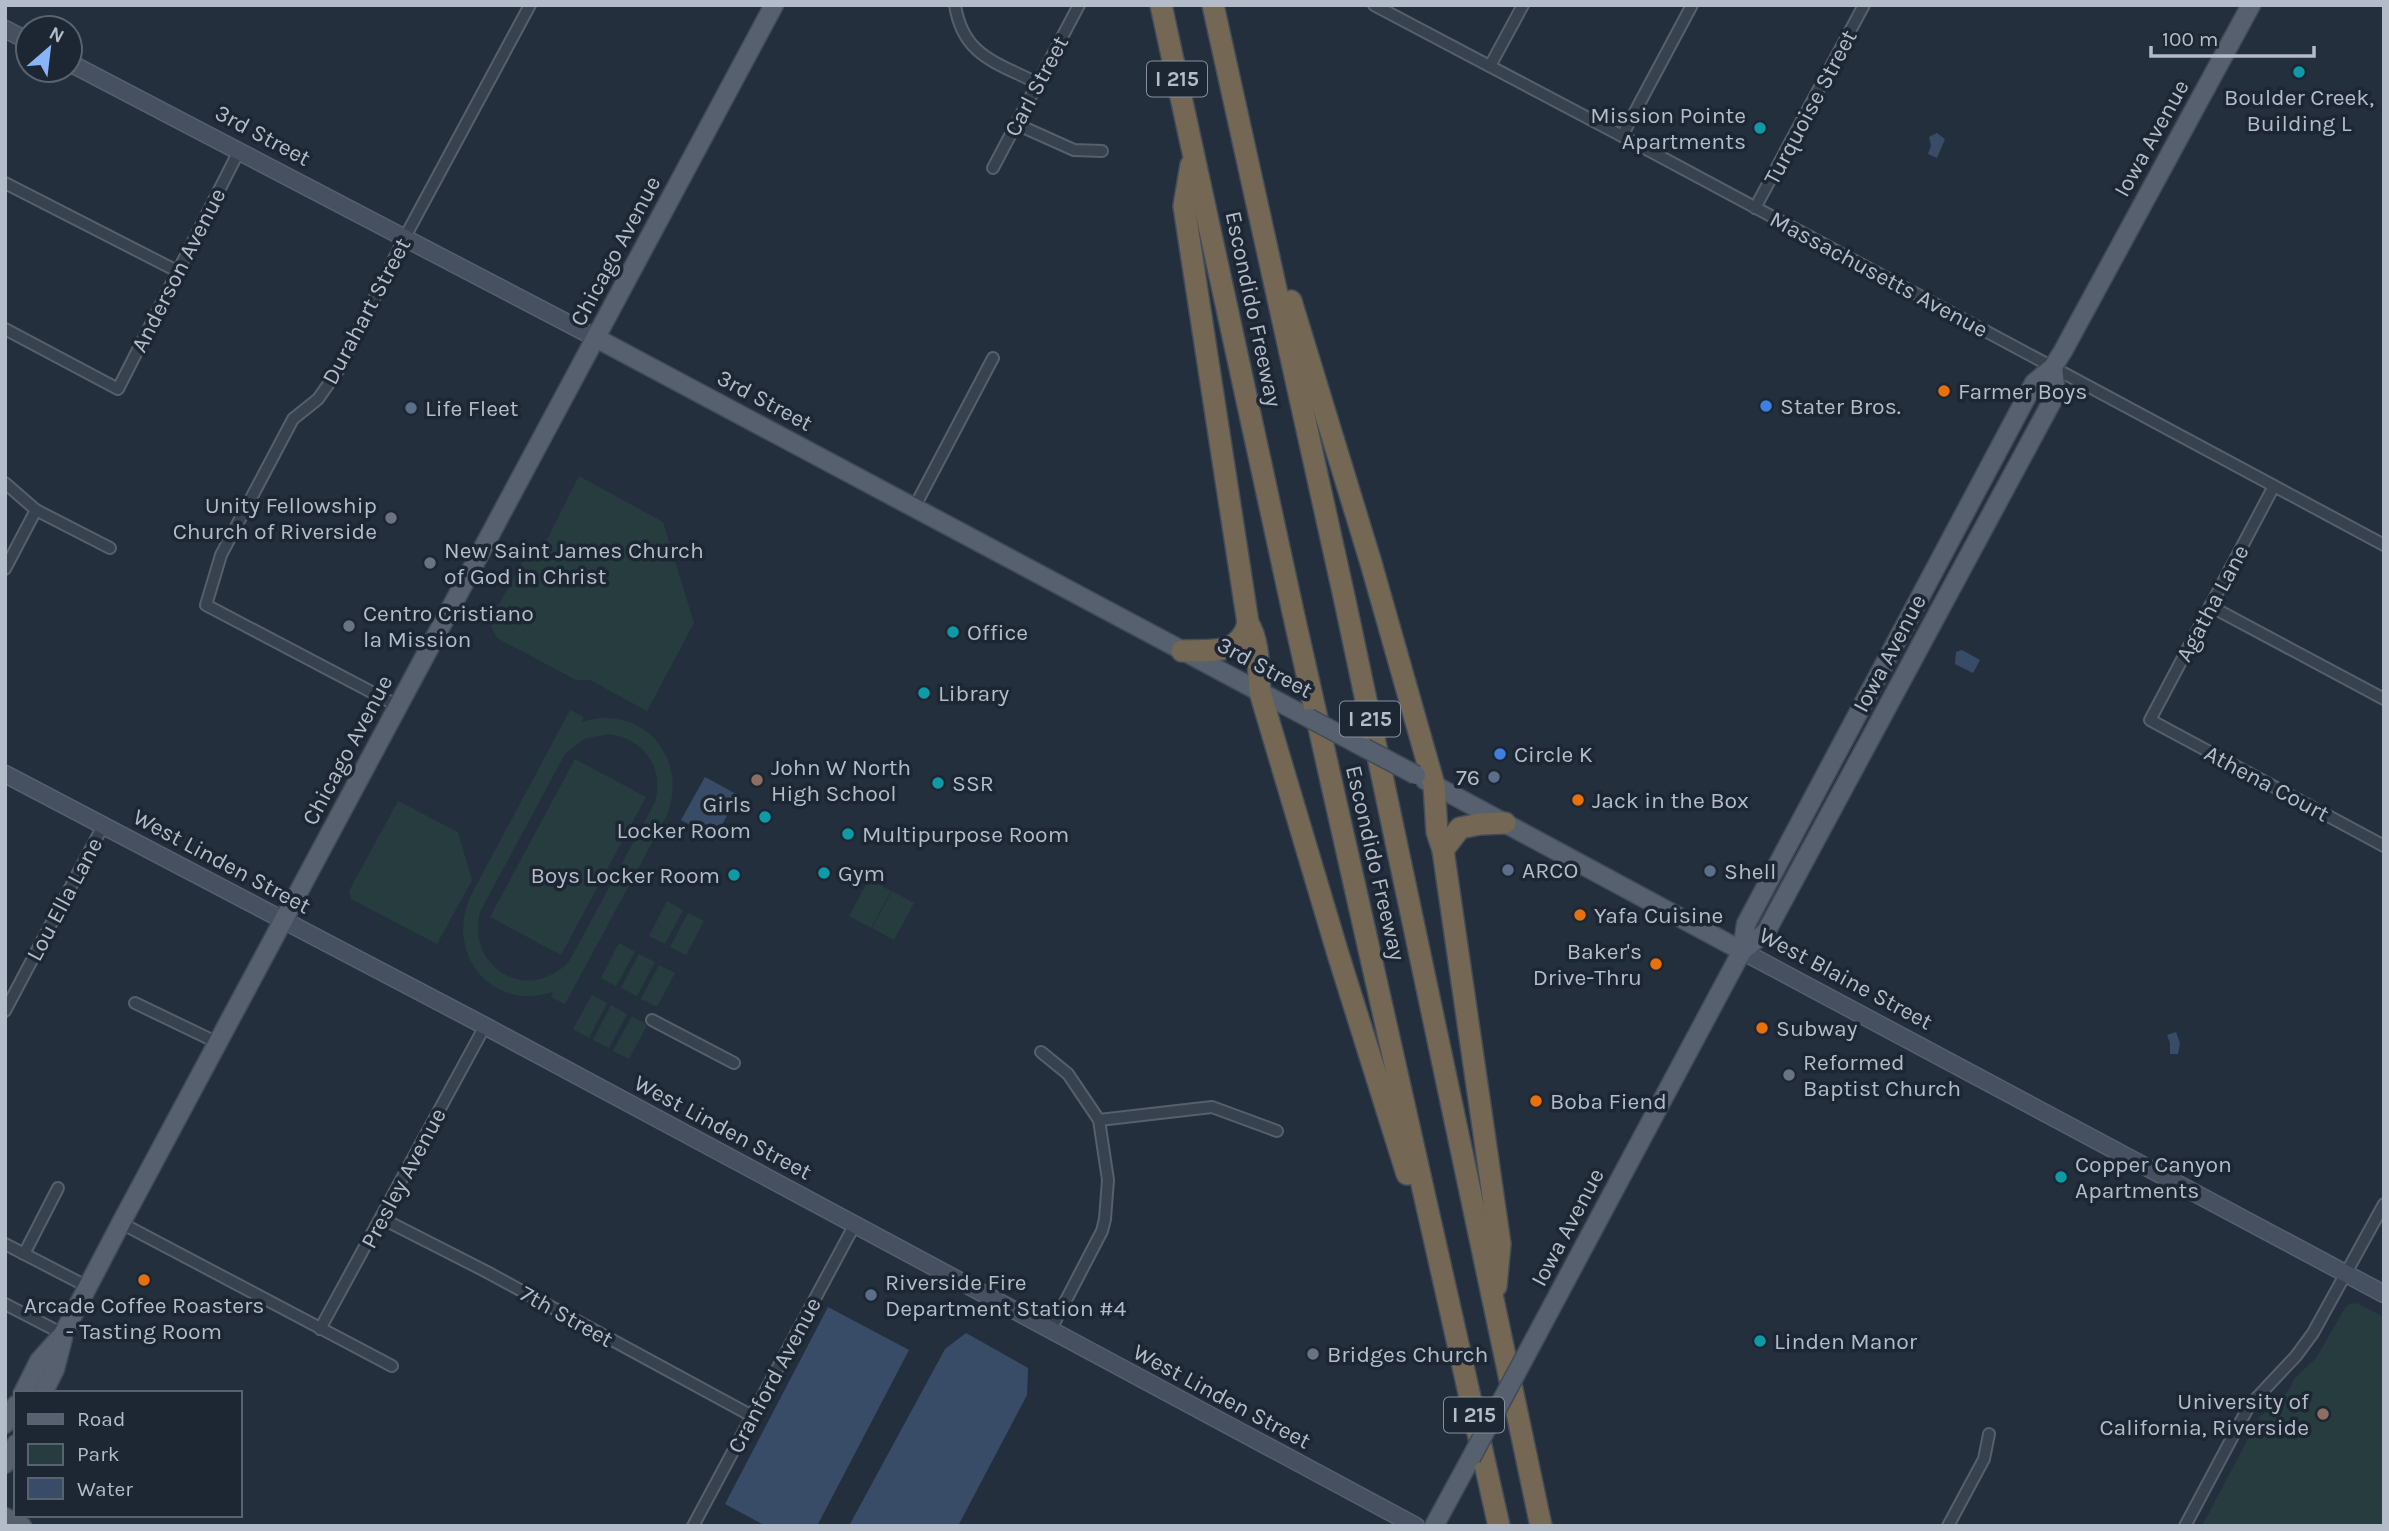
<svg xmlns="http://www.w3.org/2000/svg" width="2389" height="1531" font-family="Karla,sans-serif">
  <rect width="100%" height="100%" fill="#242f3e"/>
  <g fill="#263c3f" fill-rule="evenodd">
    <path d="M579 476 663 522 694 623 647 711 590 680H576L497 638 489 622 528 552 548 538Z"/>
    <path d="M570 710 584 717 582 722C643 702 691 760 666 817L565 1004 551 997 553 992C492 1012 445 955 470 897ZM608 734C643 737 665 768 655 802L570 960C531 1005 466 970 480 912L565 754 584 739Z"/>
    <path d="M575 759 646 797 561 955 490 917Z"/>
    <path d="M398 801 458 832 472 880 437 944 351 899 349 891Z"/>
    <path d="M869 879 891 891 871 928 849 916Z"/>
    <path d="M892 891 914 903 894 940 872 928Z"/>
    <path d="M667 901 683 910 665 944 649 936Z"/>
    <path d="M688 913 704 921 686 955 670 947Z"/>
    <path d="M619 943 635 952 616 986 601 978Z"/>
    <path d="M639 954 655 962 637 996 621 988Z"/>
    <path d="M659 965 675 973 657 1007 641 999Z"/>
    <path d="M592 995 607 1003 589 1038 573 1029Z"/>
    <path d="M611 1005 627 1014 609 1048 593 1040Z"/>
    <path d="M632 1016 647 1025 629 1059 613 1051Z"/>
    <path d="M2356 1303 2384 1317V1526H2202L2260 1416 2270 1410 2289 1390 2294 1379 2316 1358 2345 1308 2349 1304Z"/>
  </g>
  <g fill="#394c67">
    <path d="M1937 133 1945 139 1937 158 1928 154 1931 146 1929 137Z"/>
    <path d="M1962 650 1980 660 1973 673 1955 664 1956 652Z"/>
    <path d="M705 777 738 795 715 838 681 820Z"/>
    <path d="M2176 1032 2180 1043 2178 1054H2170V1043L2167 1035Z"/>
    <path d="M828 1307 909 1350 817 1526H766L725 1504Z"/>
    <path d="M966 1333 1028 1368 1027 1395 958 1526H849L945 1349Z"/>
  </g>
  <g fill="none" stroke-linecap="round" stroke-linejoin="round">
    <defs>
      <g id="street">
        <path d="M955 5C963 56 996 62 1037 83"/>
        <path d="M1374 5 1622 136 2384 545"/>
        <path d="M1490 66 1523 5"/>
        <path d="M1016 124 1074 150 1102 151"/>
        <path d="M1622 136 1692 5"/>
        <path d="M993 168 1079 5"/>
        <path d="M5 183 177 271"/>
        <path d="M1755 208 1864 5"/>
        <path d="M5 329 118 389 239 151"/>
        <path d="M5 483 36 510 110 548"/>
        <path d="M2274 486 2150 720 2384 846"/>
        <path d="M914 508 993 358"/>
        <path d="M5 569 36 510"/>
        <path d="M2210 606 2384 699"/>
        <path d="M398 706 206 605 221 555 293 419 318 399 339 369 405 237 530 5"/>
        <path d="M135 1003 218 1043"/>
        <path d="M5 1011 104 824"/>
        <path d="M652 1020 734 1063"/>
        <path d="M1041 1052 1068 1074 1099 1120 1108 1180 1105 1219 1102 1231 1051 1329"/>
        <path d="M1099 1120 1212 1107 1277 1131"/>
        <path d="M381 1218 487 1272 752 1416"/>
        <path d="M121 1223 392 1366"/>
        <path d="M5 1244 88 1287"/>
        <path d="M24 1254 58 1188"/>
        <path d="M5 1304 63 1334"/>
        <path d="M320 1329 485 1026"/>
        <path d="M693 1526 855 1224"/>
        <path d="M1948 1526 1984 1459 1989 1434"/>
        <path d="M2185 1526 2249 1406 2296 1356 2313 1333 2384 1204"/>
      </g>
      <g id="secondary">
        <path d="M5 29 28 41"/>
        <path d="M70 63 596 338"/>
        <path d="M5 774 485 1026 1416 1526"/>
        <path d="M1742 951 2384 1294"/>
      </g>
      <g id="primary">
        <path d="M596 338 1309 718"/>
        <path d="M1339 734 1365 748"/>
        <path d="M1425 780 1742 951"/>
        <path d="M1742 951 1766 932 2056 394 2053 367"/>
        <path d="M1542 1325 1742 951 1746 924 2034 383 2053 367 2063 351 2251 5"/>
        <path d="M23 1393 39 1361 63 1334 121 1223 774 5"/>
        <path d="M43 1393 55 1369 63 1338"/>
        <path d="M5 1424 16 1405"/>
        <path d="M5 1464 16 1444"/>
        <path d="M5 1517 22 1526"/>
        <path d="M1434 1526 1471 1458"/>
      </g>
      <g id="highway">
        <path d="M1161 5 1293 612 1499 1526"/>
        <path d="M1213 5 1345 601 1541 1526"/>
        <path d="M1191 165 1184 206 1248 623C1260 643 1258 669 1260 692L1338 954 1407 1174"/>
        <path d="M1291 301 1371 563 1434 785 1437 832 1443 850 1500 1244 1496 1286"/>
        <path d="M1182 651C1210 650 1240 656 1248 623"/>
        <path d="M1443 850 1460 828 1480 824 1505 823"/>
      </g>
    </defs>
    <use href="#street" stroke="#565f6c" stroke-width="14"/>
    <use href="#secondary" stroke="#565f6c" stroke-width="19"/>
    <use href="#primary" stroke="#414a57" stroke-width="21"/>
    <use href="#highway" stroke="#434c59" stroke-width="24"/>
    <use href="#street" stroke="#38414e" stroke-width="10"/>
    <use href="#secondary" stroke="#465061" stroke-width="16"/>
    <use href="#primary" stroke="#56606e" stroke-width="18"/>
    <use href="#highway" stroke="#746855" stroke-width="21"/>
    <defs>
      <g id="primary-bridge">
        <path d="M1309 718 1339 734"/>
        <path d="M1365 748 1416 775"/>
        <path d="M1471 1458 1542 1325"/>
      </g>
    </defs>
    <use href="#primary-bridge" stroke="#414a57" stroke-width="21" stroke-linecap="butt"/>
    <use href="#primary-bridge" stroke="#56606e" stroke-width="18"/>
  </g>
  <g fill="#0f9aa8" stroke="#1d2633" stroke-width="2.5">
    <circle cx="2299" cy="72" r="7"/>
    <circle cx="1760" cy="128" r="7"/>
    <circle cx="953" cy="632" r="7"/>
    <circle cx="924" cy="693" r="7"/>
    <circle cx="938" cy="783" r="7"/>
    <circle cx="765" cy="817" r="7"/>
    <circle cx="848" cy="834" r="7"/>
    <circle cx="824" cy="873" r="7"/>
    <circle cx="734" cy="875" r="7"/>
    <circle cx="2061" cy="1177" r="7"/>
    <circle cx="1760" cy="1341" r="7"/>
  </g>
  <g fill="#e8710a" stroke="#1d2633" stroke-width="2.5">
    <circle cx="1944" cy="391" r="7"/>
    <circle cx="1578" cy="800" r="7"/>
    <circle cx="1580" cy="915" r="7"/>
    <circle cx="1656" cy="964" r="7"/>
    <circle cx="1762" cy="1028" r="7"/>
    <circle cx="1536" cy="1101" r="7"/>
    <circle cx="144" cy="1280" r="7"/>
  </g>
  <g fill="#3f7fe0" stroke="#1d2633" stroke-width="2.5">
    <circle cx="1766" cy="406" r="7"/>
    <circle cx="1500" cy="754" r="7"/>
  </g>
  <g fill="#5c6f8a" stroke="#1d2633" stroke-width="2.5">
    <circle cx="411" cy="408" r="7"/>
    <circle cx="1494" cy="777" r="7"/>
    <circle cx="1508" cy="870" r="7"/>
    <circle cx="1710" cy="871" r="7"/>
    <circle cx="871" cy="1295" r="7"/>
  </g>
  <g fill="#6b7280" stroke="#1d2633" stroke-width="2.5">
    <circle cx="391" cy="518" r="7"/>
    <circle cx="430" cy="563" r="7"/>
    <circle cx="349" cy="626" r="7"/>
    <circle cx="1789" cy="1075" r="7"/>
    <circle cx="1313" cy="1354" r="7"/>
  </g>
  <g fill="#8d6e63" stroke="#1d2633" stroke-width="2.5">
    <circle cx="757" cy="780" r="7"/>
    <circle cx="2323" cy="1414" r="7"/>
  </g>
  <g text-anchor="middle" stroke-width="7" stroke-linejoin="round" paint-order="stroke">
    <g fill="#1d2633" stroke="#878f9c" stroke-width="2">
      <rect x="1147" y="61.5" width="60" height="35" rx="5"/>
      <rect x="1340" y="701.5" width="60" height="35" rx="5"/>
      <rect x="1444" y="1397.5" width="60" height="35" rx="5"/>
    </g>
    <g font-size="21" font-weight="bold" fill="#b4bcc9">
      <text x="1177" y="86">I 215</text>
      <text x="1370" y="726">I 215</text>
      <text x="1474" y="1422">I 215</text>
    </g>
    <g font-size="23" fill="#b4bcc9" stroke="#1d2633">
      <text transform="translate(1036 86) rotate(-62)" y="8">Carl Street</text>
      <text transform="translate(1810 107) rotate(-62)" y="8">Turquoise Street</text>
      <text transform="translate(263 135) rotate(28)" y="8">3rd Street</text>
      <text transform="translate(2151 138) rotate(-61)" y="8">Iowa Avenue</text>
      <text transform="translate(615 251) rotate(-62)" y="8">Chicago Avenue</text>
      <text transform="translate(178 270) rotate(-63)" y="8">Anderson Avenue</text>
      <text transform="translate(1879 274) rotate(28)" y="8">Massachusetts Avenue</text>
      <text transform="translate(1254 309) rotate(78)" y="8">Escondido Freeway</text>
      <text transform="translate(366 311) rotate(-62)" y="8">Durahart Street</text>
      <text transform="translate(765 400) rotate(28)" y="8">3rd Street</text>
      <text transform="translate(2212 603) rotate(-62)" y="8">Agatha Lane</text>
      <text transform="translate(1889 653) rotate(-62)" y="8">Iowa Avenue</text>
      <text transform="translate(1265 667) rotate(28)" y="8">3rd Street</text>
      <text transform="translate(347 750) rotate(-62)" y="8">Chicago Avenue</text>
      <text transform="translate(2267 783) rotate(28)" y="8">Athena Court</text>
      <text transform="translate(222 861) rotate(28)" y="8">West Linden Street</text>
      <text transform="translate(1376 863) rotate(77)" y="8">Escondido Freeway</text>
      <text transform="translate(64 899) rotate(-62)" y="8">Lou Ella Lane</text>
      <text transform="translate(1846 978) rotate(28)" y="8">West Blaine Street</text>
      <text transform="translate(723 1127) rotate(28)" y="8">West Linden Street</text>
      <text transform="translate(403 1178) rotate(-62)" y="8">Presley Avenue</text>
      <text transform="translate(1567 1227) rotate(-62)" y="8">Iowa Avenue</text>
      <text transform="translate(567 1316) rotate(29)" y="8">7th Street</text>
      <text transform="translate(774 1375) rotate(-62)" y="8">Cranford Avenue</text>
      <text transform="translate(1222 1396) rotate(28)" y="8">West Linden Street</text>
    </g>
    <g font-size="23" fill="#b4bcc9" stroke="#1d2633" text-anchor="start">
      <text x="2299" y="105" text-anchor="middle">Boulder Creek,<tspan x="2299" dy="26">Building L</tspan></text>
      <text x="1746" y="123" text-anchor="end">Mission Pointe<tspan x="1746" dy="26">Apartments</tspan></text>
      <text x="1958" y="399">Farmer Boys</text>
      <text x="1780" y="414">Stater Bros.</text>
      <text x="425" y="416">Life Fleet</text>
      <text x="377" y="513" text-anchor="end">Unity Fellowship<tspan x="377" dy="26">Church of Riverside</tspan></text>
      <text x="444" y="558">New Saint James Church<tspan x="444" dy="26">of God in Christ</tspan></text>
      <text x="363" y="621">Centro Cristiano<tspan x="363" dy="26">la Mission</tspan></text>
      <text x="967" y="640">Office</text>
      <text x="938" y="701">Library</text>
      <text x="1514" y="762">Circle K</text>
      <text x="771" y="775">John W North<tspan x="771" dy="26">High School</tspan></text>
      <text x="1480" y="785" text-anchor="end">76</text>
      <text x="952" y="791">SSR</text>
      <text x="1592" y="808">Jack in the Box</text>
      <text x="751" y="812" text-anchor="end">Girls<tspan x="751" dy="26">Locker Room</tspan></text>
      <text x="862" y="842">Multipurpose Room</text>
      <text x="1522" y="878">ARCO</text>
      <text x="1724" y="879">Shell</text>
      <text x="838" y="881">Gym</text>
      <text x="720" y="883" text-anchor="end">Boys Locker Room</text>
      <text x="1594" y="923">Yafa Cuisine</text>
      <text x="1642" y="959" text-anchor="end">Baker's<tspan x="1642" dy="26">Drive-Thru</tspan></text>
      <text x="1776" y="1036">Subway</text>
      <text x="1803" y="1070">Reformed<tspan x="1803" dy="26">Baptist Church</tspan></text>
      <text x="1550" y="1109">Boba Fiend</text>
      <text x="2075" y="1172">Copper Canyon<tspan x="2075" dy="26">Apartments</tspan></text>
      <text x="885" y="1290">Riverside Fire<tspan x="885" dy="26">Department Station #4</tspan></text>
      <text x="144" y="1313" text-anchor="middle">Arcade Coffee Roasters<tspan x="144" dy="26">- Tasting Room</tspan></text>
      <text x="1774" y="1349">Linden Manor</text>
      <text x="1327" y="1362">Bridges Church</text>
      <text x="2309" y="1409" text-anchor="end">University of<tspan x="2309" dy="26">California, Riverside</tspan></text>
    </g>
  </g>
  <rect width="2389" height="1531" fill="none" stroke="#b4bcc9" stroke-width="14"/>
  <rect x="14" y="1391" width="228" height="126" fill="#1d2633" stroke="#59626f" stroke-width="2"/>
  <rect x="28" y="1414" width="35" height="10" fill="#56606e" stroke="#59626f" stroke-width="2"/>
  <text x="77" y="1426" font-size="21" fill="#b4bcc9">Road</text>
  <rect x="28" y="1444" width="35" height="21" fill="#263c3f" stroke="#59626f" stroke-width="2"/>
  <text x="77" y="1461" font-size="21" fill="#b4bcc9">Park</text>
  <rect x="28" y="1478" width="35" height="21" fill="#394c67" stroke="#59626f" stroke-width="2"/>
  <text x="77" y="1496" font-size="21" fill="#b4bcc9">Water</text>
  <g transform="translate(49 49) rotate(28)"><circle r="33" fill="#1d2633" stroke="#59626f" stroke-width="2"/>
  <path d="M0-5L12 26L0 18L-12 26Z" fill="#8ab4f8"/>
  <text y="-10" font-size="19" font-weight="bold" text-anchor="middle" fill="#b4bcc9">N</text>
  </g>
  <path d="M2151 46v10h163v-10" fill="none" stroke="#b4bcc9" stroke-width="3.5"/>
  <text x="2162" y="46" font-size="21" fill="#b4bcc9" stroke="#1d2633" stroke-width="5" paint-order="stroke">100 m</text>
</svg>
